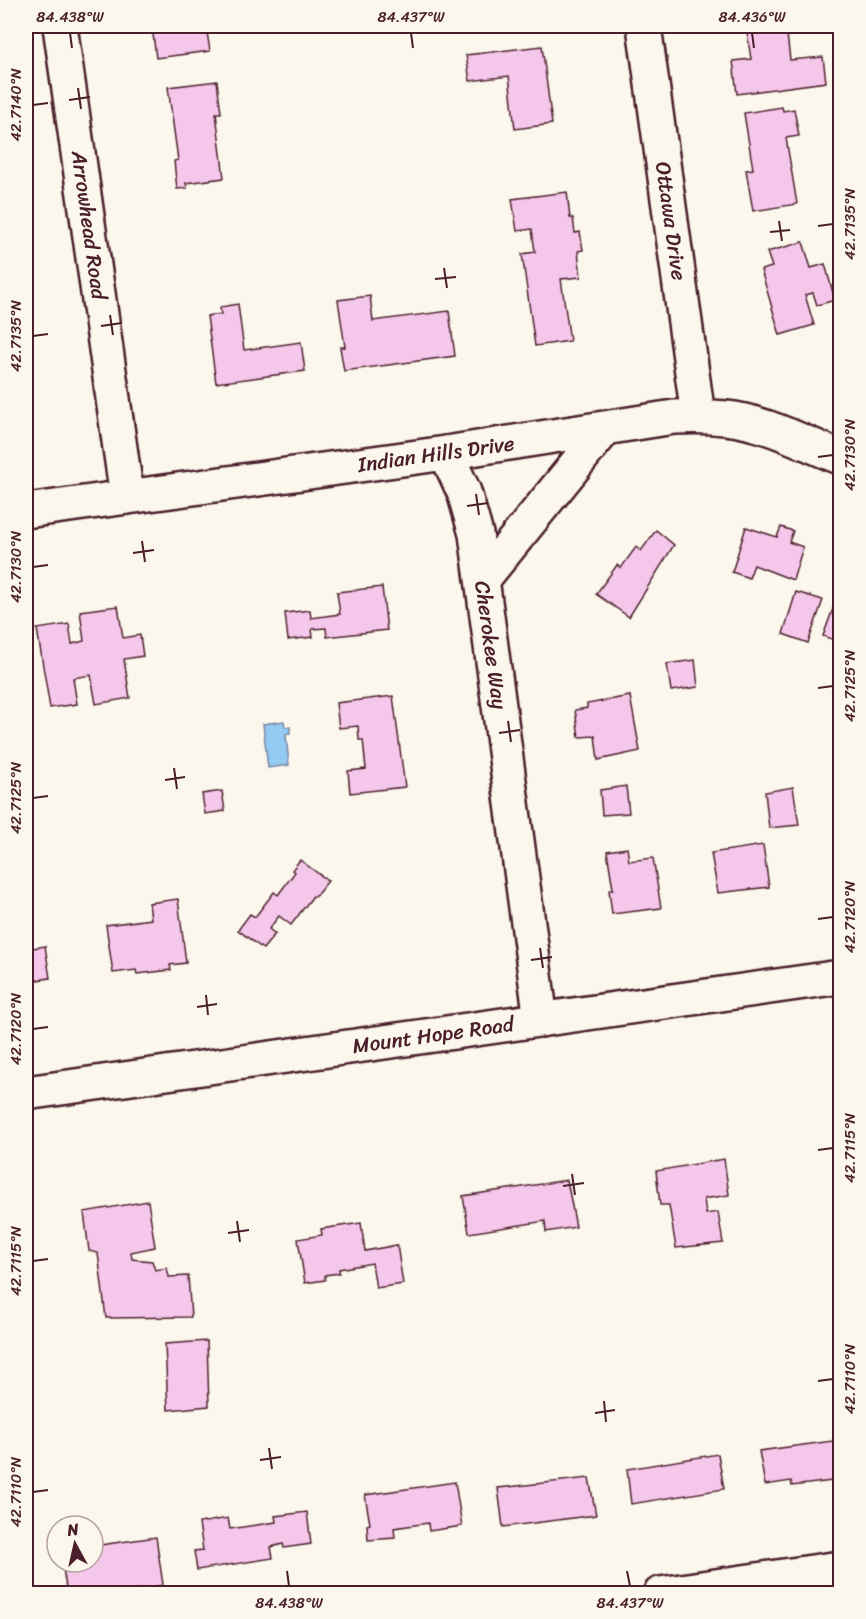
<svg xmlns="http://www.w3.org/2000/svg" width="866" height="1619" font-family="Sriracha,sans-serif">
  <rect width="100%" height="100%" fill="#fbf7ec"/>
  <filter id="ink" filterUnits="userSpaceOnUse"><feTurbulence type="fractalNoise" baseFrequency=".0167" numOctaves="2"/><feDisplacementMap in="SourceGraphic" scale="12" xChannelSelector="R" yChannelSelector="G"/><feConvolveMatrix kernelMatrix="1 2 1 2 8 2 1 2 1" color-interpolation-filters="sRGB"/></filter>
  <g filter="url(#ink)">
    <path fill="#94cbf3" stroke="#7686a3" stroke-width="1.5" d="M284 721 285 727H290V733L286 734 289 765 268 768 263 724Z"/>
    <g fill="#f5c7ea" stroke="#4a1f2b" stroke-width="1.5">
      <path d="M152 26H206L210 51 156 58Z"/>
      <path d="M746 26H786L790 60 823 57 826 82 737 94 733 61 751 59Z"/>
      <path d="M542 46 552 124 515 129 509 76 470 81 466 55Z"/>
      <path d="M217 81 221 113H216L224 178 186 183 187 188 177 189 174 161 178 160 168 87Z"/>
      <path d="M782 107 783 111 794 109 799 136 786 138 797 204 753 211 746 170 753 169 744 113Z"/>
      <path d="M567 192 570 218H573L575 233 580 232 583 250 578 251 581 277 561 279 570 341 535 346 522 254 535 252 532 229 517 231 512 199Z"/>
      <path d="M803 242 811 268 825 264 835 300 817 305 813 293 805 295 814 325 780 335 761 270 772 267 767 252Z"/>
      <path d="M370 296 373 321 449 311 455 356 344 371 340 347H345L338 300Z"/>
      <path d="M238 304 244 350 301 342 305 371 216 383 207 316 221 314 220 307Z"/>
      <path d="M746 527 777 537 781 527 793 531 789 542 803 547 793 580 754 565 749 578 732 572Z"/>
      <path d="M656 530 674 545 629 617 596 594 617 565 621 568 636 547 641 551Z"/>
      <path d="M382 587 387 630 327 637 326 628 312 629 313 637 288 640 285 613 310 610 311 618 340 614 337 592Z"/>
      <path d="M796 592 823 600 808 643 783 634Z"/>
      <path d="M118 606 123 638 140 635 143 656 124 659 130 698 96 704 91 675 73 678 77 704 50 708 37 629 69 624 72 644 84 641 80 611Z"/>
      <path d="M834 606 840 609V642L823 636Z"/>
      <path d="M695 660 698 687 671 691 667 664Z"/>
      <path d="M393 696 405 787 350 793 348 771 366 769 363 740H359L358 726 339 728 336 703Z"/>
      <path d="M630 696 640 751 598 760 595 736 579 737 575 710 587 708V704Z"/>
      <path d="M626 786 629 813 602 815 600 790Z"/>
      <path d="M793 787 799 825 769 828 765 792Z"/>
      <path d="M222 791 225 811 205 814 202 794Z"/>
      <path d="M840 843V878L835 844Z"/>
      <path d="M763 845 769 887 718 893 711 853Z"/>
      <path d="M627 848 629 861 653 858 661 908 612 914 609 890 613 889 607 851Z"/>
      <path d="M300 860 328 881 315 897 313 896 291 925 279 916 269 929 275 934 263 949 238 930 250 914 255 917 274 892 278 895 295 872 292 870Z"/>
      <path d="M178 899 186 963 170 965 171 970 137 974 136 970 113 973 106 925 151 919 149 903Z"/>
      <path d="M45 946 50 978 30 981V986L26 987V949Z"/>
      <path d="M724 1159 729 1195 704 1199 706 1214 718 1212 723 1243 676 1248 669 1205H660L656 1171Z"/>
      <path d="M567 1180 576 1227 546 1232 545 1221 469 1233 463 1196Z"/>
      <path d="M148 1201 155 1247 131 1252 132 1259 152 1261 155 1270 167 1268 169 1277 188 1276 191 1317 106 1318 98 1253 89 1251 84 1212Z"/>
      <path d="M361 1223 365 1251 397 1245 403 1284 376 1288 372 1263 339 1269V1273L325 1275V1280L305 1283 298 1239 322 1235 321 1229Z"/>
      <path d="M207 1341 209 1406 168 1410 165 1344Z"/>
      <path d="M840 1440V1480L792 1486 791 1481 765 1485 759 1451Z"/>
      <path d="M718 1454 724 1489 631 1504 627 1469Z"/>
      <path d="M589 1478 596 1515 503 1527 498 1488Z"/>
      <path d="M455 1482 462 1526 429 1531 428 1523 394 1528 395 1538 368 1540 367 1525 370 1524 365 1495Z"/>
      <path d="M307 1512 311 1544 284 1548 283 1544 271 1547 273 1558 197 1570 194 1551 203 1550 199 1523 228 1518 230 1529 276 1522 275 1516Z"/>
      <path d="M156 1537 163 1585 114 1594H67L62 1562H93V1546Z"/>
    </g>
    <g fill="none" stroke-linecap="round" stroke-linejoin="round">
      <defs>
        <g id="minor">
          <path d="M60 26 127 497"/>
          <path d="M644 26 698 416"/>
          <path d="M446 453 464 492 476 534 541 1020"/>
          <path d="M26 511 446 453 674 417C692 416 708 416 726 418 765 422 804 443 840 457"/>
          <path d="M483 579 604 430"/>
          <path d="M660 1594 840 1568"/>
        </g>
        <path id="tertiary" d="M26 1093 840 977"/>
      </defs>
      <use href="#minor" stroke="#4a1f2b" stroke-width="38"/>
      <use href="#tertiary" stroke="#4a1f2b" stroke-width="38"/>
      <use href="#minor" stroke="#fbf7ec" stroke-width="33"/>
      <use href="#tertiary" stroke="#fbf7ec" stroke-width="33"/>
    </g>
  </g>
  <path fill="none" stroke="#4a1f2b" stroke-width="2" d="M70 33 72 48M411 33 413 48M752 33 754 48M78 88 81 109M69 100 90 97M33 105 48 103M779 221 782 241M818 226 833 224M770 232 790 230M444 268 447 288M435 279 456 277M110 315 113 335M101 326 122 323M33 336 48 334M818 457 833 455M476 494 479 515M467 506 488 503M142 541 145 562M133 553 154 550M33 567 48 565M818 688 833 686M508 721 511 742M499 733 520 730M174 768 177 789M165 780 185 777M33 798 48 796M818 919 833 917M540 948 543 968M531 960 552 957M206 995 208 1015M197 1007 217 1004M33 1029 48 1027M818 1150 833 1148M572 1174 575 1195M563 1186 584 1183M237 1221 240 1242M228 1233 249 1230M33 1261 48 1259M818 1381 833 1379M604 1401 606 1422M595 1413 615 1410M269 1448 272 1469M260 1460 281 1457M33 1492 48 1490M287 1571 289 1586M627 1571 630 1586"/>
  <g text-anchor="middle" stroke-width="4.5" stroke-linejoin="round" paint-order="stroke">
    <g font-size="21" fill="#4a1f2b" stroke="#fbf7ec">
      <text transform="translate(671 221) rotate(82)" y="7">Ottawa Drive</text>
      <text transform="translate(89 225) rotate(82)" y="7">Arrowhead Road</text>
      <text transform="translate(436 454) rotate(-8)" y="7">Indian Hills Drive</text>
      <text transform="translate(491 645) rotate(82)" y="7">Cherokee Way</text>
      <text transform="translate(433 1035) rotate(-8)" y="7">Mount Hope Road</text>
    </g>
  </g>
  <rect width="866" height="1619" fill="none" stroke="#fbf7ec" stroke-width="66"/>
  <g transform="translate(75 1544) rotate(352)"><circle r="28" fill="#fbf7ec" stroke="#b4a19f" stroke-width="1.5"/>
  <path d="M0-4.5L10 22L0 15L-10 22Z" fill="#4a1f2b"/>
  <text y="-9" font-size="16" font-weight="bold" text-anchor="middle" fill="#4a1f2b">N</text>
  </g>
  <rect x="33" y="33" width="800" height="1553" fill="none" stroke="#4a1f2b" stroke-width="2"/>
  <g font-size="15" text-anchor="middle" fill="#4a1f2b">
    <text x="70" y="22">84.438°W</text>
    <text x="411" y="22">84.437°W</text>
    <text x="752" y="22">84.436°W</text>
    <text transform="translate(16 105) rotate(-90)" y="5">42.7140°N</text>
    <text transform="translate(850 224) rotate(-90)" y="5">42.7135°N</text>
    <text transform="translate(16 336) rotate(-90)" y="5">42.7135°N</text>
    <text transform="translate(850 455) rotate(-90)" y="5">42.7130°N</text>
    <text transform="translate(16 567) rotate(-90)" y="5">42.7130°N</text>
    <text transform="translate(850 686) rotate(-90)" y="5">42.7125°N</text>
    <text transform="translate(16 798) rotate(-90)" y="5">42.7125°N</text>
    <text transform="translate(850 917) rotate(-90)" y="5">42.7120°N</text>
    <text transform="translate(16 1029) rotate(-90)" y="5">42.7120°N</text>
    <text transform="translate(850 1148) rotate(-90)" y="5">42.7115°N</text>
    <text transform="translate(16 1261) rotate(-90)" y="5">42.7115°N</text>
    <text transform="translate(850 1379) rotate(-90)" y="5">42.7110°N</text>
    <text transform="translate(16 1492) rotate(-90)" y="5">42.7110°N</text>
    <text x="289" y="1608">84.438°W</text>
    <text x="630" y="1608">84.437°W</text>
  </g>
</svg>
